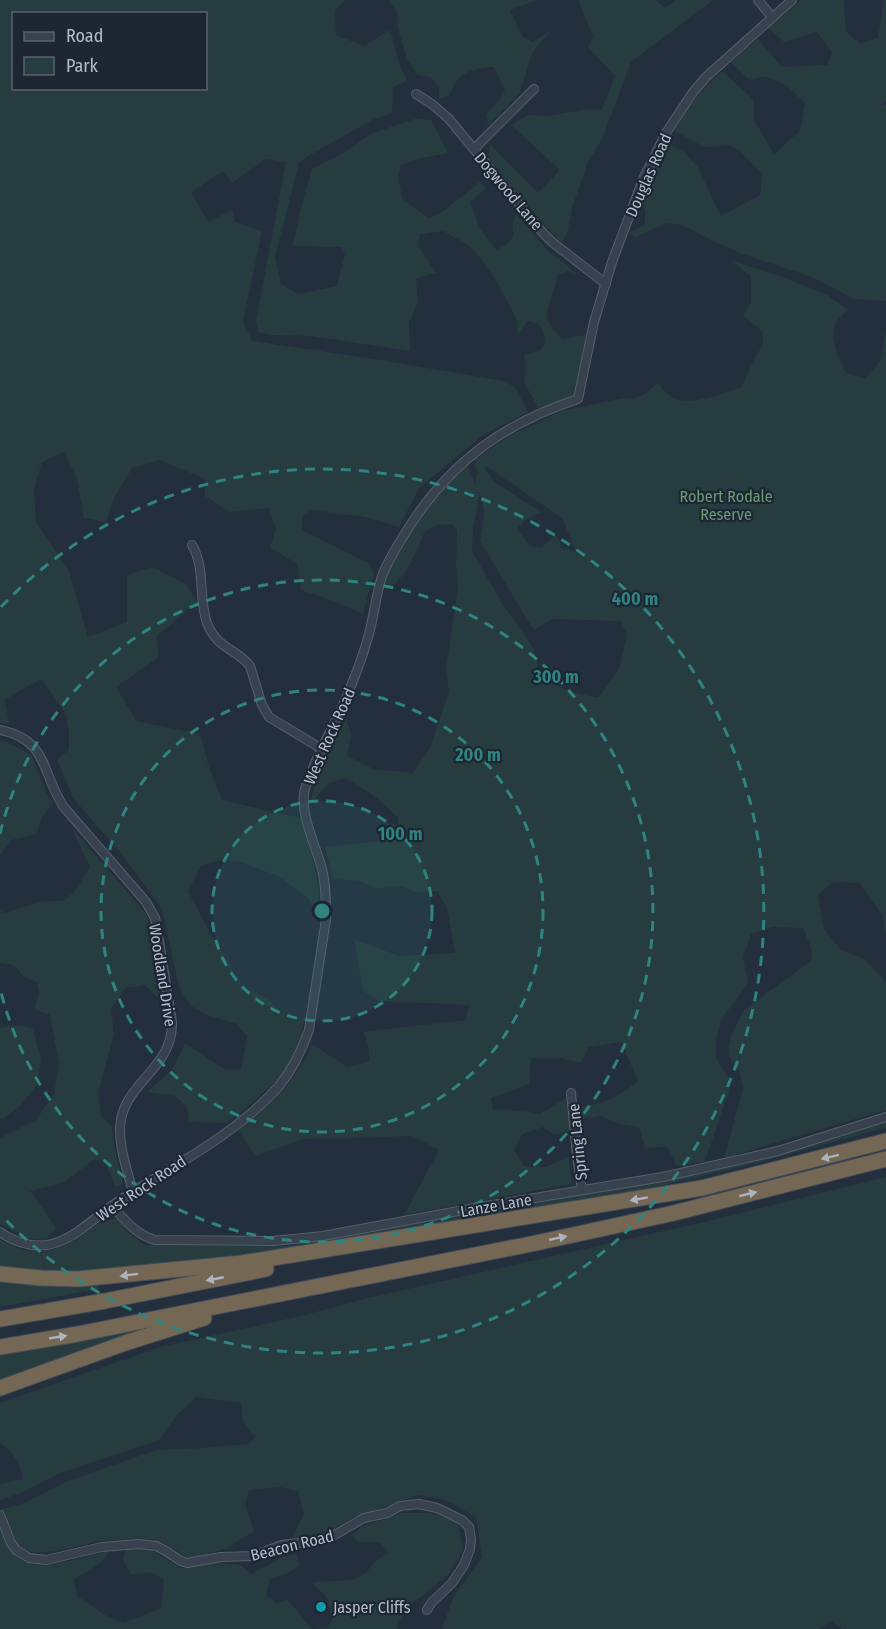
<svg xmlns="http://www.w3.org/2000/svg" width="886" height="1629" font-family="'Fira Sans Condensed',sans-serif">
  <rect width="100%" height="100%" fill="#242f3e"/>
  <g fill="#263c3f" fill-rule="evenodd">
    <path d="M0 0H345L335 11 336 35 364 46 390 30 399 63 407 81 393 87 392 113 374 119 308 156 299 163 275 257 281 284 298 294 337 286 345 255 341 247 293 246 301 207 312 169 344 153 370 134 415 119 431 120 448 153 417 159 401 165 398 179 403 200 429 218 442 212 480 182 486 188 470 202 479 227 496 250C527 235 505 232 516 214L547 250 567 265 577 275 567 271 558 275 546 316 553 329 562 339 586 335 576 396 540 410 524 383 526 367 524 355C545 352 550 344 539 324L527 321 518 335C518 331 518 326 517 321 511 304 485 261 472 248 464 241 452 237 444 231L420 234 418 245 436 273 416 278 418 302 409 323 410 351 311 336 271 335 258 332 256 321 286 162 266 159 232 183 223 171 191 192 208 222 232 210 235 222 262 231 243 321 252 341 374 359 504 381 515 387 528 412 483 435 419 488 399 527 366 517 312 510 302 516V530L368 563 374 574 363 614 334 601 301 590 297 564 270 547 276 529 269 508 230 512 205 496V479L159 460 132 468 114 498 106 522 84 518 77 479 64 452 42 462 34 489 36 522 69 571 88 637 127 622V575L153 567 186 584 197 602 156 637 159 657 116 687 136 721 200 734 209 767 222 800 301 818 314 864 319 890V921L309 899 278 876 237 861 220 860 201 866 188 891 211 935 243 987 266 998 285 1015 304 1019C302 1033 299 1050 291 1063 278 1084 245 1108 226 1123L189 1121 187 1106 174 1096 147 1092 172 1070 185 1043 226 1070H241L247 1036 236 1023 212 1017 191 1006 179 987 162 909 121 853 73 798 57 759 69 750V733L66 714 41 679 4 700 10 724 0 723ZM14 14H206V88H14Z"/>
    <path d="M389 0H537L510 10 522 36 533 42 551 30 532 53 520 93 488 125 486 114 500 100 505 90 494 67C470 69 458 72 449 96L439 99V87L431 77 417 75 407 59 397 25 398 14Z"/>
    <path d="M578 0H656L665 8 676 0H713L631 62 602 139 588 162 572 208 568 230 562 243 540 220 488 158 490 144 538 193 560 170 511 125 528 115 548 116 583 110H602L615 76 588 47 593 36Z"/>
    <path d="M801 0H844L846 32 860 43 878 38 884 0H886V100L884 104 886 106V301L854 299 812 277 743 254 715 242 682 225 666 223 634 238 631 232 645 225V211L642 200 659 162 668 144 683 151 697 166 721 216 760 195 762 174 738 149 726 145 704 147 675 131C687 107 701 89 722 71L754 100V120L774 154 800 131 805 103 786 85 765 76 750 80 730 62 758 39 782 67 827 65 832 52 817 32 784 42 768 28Z"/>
    <path d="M732 261 780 276 827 295 848 310C844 313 840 317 837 321 827 336 839 357 845 372L865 379 881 360 886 331V936L883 917 860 883 833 882 818 895 824 929 841 950 863 958 886 982V1110L724 1158 743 1089 740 1073 728 1054 731 1036 744 1010 812 960 811 948 803 928 773 927 751 934 743 957 748 983 721 1020 716 1040V1058L728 1078 729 1091 705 1161 677 1166 667 1147 645 1148 639 1127 620 1124 600 1116 583 1119V1107C608 1102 618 1097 638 1081L621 1042 589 1047 581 1063 560 1058H531L529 1084 491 1098 493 1109 531 1112 540 1114 566 1098 570 1131 554 1135 543 1127 522 1134 514 1150 524 1166 546 1167 569 1156 572 1184 404 1215 439 1150 412 1136 303 1139 255 1156 238 1130C267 1105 299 1080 312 1044L347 1067 370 1061 368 1044 363 1032 466 1020 469 1005 379 1001 363 991 354 939 399 956 455 953 447 908 437 891 416 892 400 886 378 889 359 881 333 879 325 847 381 841 398 836V818C382 801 365 788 345 778L329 783 311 803C315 772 333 746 346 718L351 735 347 756 373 769 413 773 430 748 449 691 446 669 458 588 456 567 457 531 452 524 437 525 425 531C417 550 410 569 395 584H384C393 552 421 513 443 487 450 479 459 472 467 464L475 483 478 471 474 464 477 462 474 460 511 435 562 411 623 398C639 401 646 393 658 383 662 388 667 394 672 397 690 408 723 393 742 387L755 357 763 345 762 331 743 316 751 302V277ZM486 466 562 518 576 551 563 548 556 535 541 548 530 546 517 529 525 520 541 512 494 482 485 468ZM480 493 484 512 480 541C499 571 515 601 534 630L552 619 620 621 627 634 619 669 598 698 568 691 541 678 534 649 503 605 472 551 473 528Z"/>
    <path d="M0 741H4L31 754 46 792 53 803 42 817 36 834 12 840 0 855Z"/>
    <path d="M71 827 147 915 161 1001 145 985 125 988 111 1009 114 1034 98 1093 101 1116 112 1127 114 1146 123 1184 115 1187 105 1161 93 1160 63 1183 30 1191 56 1228 46 1240 27 1238 0 1224V1138L36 1120 54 1094 59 1063 50 1015 34 1009 39 994 37 982 23 976 14 965 0 963V910L4 913 37 903 65 900 74 892 90 867Z"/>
    <path d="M20 1025 33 1029 41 1060 37 1085 20 1106 4 1118H0V1028Z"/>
    <path d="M886 1119V1128L748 1165 651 1188 533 1210 281 1252 82 1275 0 1269V1239C25 1257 55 1254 80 1237 94 1228 99 1219 117 1219L126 1231 144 1245 286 1246 312 1242 612 1189Z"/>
    <path d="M886 1177V1629H842L832 1622 819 1629H442L453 1598 482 1557 476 1517 445 1500 418 1495 352 1518 329 1531 292 1538 304 1514 298 1491 280 1487 249 1490 245 1505 254 1531 227 1548 190 1559C178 1552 163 1541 148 1539 139 1538 111 1540 102 1541 81 1544 37 1561 19 1547 11 1540 5 1519 1 1509L20 1505 63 1483 156 1450 205 1448 249 1444 255 1437 243 1421 241 1403 196 1397 176 1416 159 1440 60 1473 21 1493 0 1500V1484L23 1479C21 1463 13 1453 0 1443V1403L160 1347 301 1316 368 1298 704 1222Z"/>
    <path d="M0 1280 100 1284 98 1289 0 1307Z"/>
    <path d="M180 1317 0 1382V1351Z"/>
    <path d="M400 1513H430L458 1522 463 1549 449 1574 423 1595 407 1606 396 1629H317L329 1627 333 1617 326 1597 312 1582 353 1580 366 1573 374 1562 389 1553 380 1542H358L352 1536 361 1527Z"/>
    <path d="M0 1528C5 1541 12 1555 25 1562 40 1571 91 1555 109 1551L102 1562 74 1579 77 1596 105 1615 123 1623 161 1608 164 1580 151 1572 131 1575 123 1560 126 1549 147 1548 181 1568 216 1563 240 1565 252 1574 282 1557 297 1554 299 1566 288 1573 270 1579 266 1595 276 1603 288 1600 312 1629H0Z"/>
  </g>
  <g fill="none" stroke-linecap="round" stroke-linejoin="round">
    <defs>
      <g id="street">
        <path d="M758 0 772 17"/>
        <path d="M416 94 432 104 449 119 543 233 552 242 606 284"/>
        <path d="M474 149 534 89"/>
        <path d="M192 545C206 569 198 598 207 623 217 649 237 649 250 666L262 705 269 717 322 749"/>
        <path d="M0 730C48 740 41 771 63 806L146 902 155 918 157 929 172 1022C173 1067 129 1080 121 1119 117 1143 127 1169 133 1192"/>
        <path d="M571 1093 577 1156 582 1190"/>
        <path d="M112 1206C125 1220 135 1234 155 1240L273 1241 323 1236 480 1207 663 1177 778 1151 886 1117"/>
        <path d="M0 1232C14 1242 30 1247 47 1245 73 1241 92 1219 113 1205 168 1168 235 1136 279 1086 293 1069 302 1050 309 1030L326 919C326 902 326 885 322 869 316 846 301 817 304 794 305 785 310 777 313 768 324 740 341 714 351 686 358 669 364 652 369 634 374 615 376 595 382 576 389 558 400 541 411 524 453 460 505 423 578 399L594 322 612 262 644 177 666 133 693 92 706 77 792 0"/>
        <path d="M0 1515 11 1543 16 1550 29 1558 46 1560 102 1547 139 1544 156 1546 164 1550 181 1561 187 1563 221 1557 253 1556 282 1545 307 1542 331 1537 364 1518 387 1513 400 1506 419 1504 437 1508 462 1520 469 1527 471 1539 470 1549 464 1565 452 1583 431 1603 427 1610"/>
      </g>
      <g id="highway">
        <path d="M0 1274 41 1278 78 1279 242 1263 702 1188 886 1141"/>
        <path d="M0 1319 105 1301 266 1269"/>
        <path d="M0 1347 78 1334 536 1243 674 1213 886 1159"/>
        <path d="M0 1388 125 1343 204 1318"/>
      </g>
    </defs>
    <use href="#street" stroke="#565f6c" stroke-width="10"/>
    <use href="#highway" stroke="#434c59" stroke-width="17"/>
    <use href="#street" stroke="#38414e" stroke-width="8"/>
    <use href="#highway" stroke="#746855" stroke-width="15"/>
  </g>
  <defs><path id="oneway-solid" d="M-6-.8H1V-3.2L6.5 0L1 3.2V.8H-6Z" transform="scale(1.5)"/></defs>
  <g fill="#aeb4bd">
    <use href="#oneway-solid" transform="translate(830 1157) rotate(166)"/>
    <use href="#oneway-solid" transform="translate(748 1194) rotate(-14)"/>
    <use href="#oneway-solid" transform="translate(639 1199) rotate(170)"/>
    <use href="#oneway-solid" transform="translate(558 1238) rotate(-12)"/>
    <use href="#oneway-solid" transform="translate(129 1275) rotate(173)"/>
    <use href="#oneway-solid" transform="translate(215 1279) rotate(169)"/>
    <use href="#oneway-solid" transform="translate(58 1337) rotate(-9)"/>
  </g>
  <circle cx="322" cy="911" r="110" fill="#308480" fill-opacity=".12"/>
  <g fill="none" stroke="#308480" stroke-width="3" stroke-dasharray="10 8">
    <circle cx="322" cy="911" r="110"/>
    <circle cx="322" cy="911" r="221"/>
    <path d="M0 834A331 331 0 1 1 0 988"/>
    <path d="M1 607A442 442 0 1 1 1 1215"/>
  </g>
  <circle fill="#0f9aa8" stroke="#1d2633" stroke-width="2" cx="321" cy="1607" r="6"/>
  <g text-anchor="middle" stroke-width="4.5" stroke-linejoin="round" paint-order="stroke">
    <g font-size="16" fill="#b4bcc9" stroke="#1d2633">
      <text transform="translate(648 175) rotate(-66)" y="6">Douglas Road</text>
      <text transform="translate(509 191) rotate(50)" y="6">Dogwood Lane</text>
      <text transform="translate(329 736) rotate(-66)" y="6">West Rock Road</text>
      <text transform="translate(163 975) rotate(81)" y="6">Woodland Drive</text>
      <text transform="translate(577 1142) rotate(-96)" y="6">Spring Lane</text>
      <text transform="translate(141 1188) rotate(-34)" y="6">West Rock Road</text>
      <text transform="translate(496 1205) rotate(-10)" y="6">Lanze Lane</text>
      <text transform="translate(292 1545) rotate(-14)" y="6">Beacon Road</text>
    </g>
    <g font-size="16" fill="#6b9a76" stroke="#1d2633">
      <text x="726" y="502">Robert Rodale<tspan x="726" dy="18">Reserve</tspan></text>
    </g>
    <g font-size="16" fill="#b4bcc9" stroke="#1d2633" text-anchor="start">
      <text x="333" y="1613">Jasper Cliffs</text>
    </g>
  </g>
  <circle cx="322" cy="911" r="9" fill="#308480" stroke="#1d2633" stroke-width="3"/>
  <g font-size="18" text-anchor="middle" font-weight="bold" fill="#308480" stroke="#1d2633" stroke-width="4.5" stroke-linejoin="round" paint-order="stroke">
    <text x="635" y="605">400 m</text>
    <text x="556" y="683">300 m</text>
    <text x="478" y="761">200 m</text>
    <text x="400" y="840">100 m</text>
  </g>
  <rect x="12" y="12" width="195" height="78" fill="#1d2633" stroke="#59626f" stroke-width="1.5"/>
  <rect x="24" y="32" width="30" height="9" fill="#38414e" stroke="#59626f" stroke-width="1.5"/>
  <text x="66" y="42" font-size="18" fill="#b4bcc9">Road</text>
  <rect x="24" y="57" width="30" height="18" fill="#263c3f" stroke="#59626f" stroke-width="1.5"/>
  <text x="66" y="72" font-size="18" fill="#b4bcc9">Park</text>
</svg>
